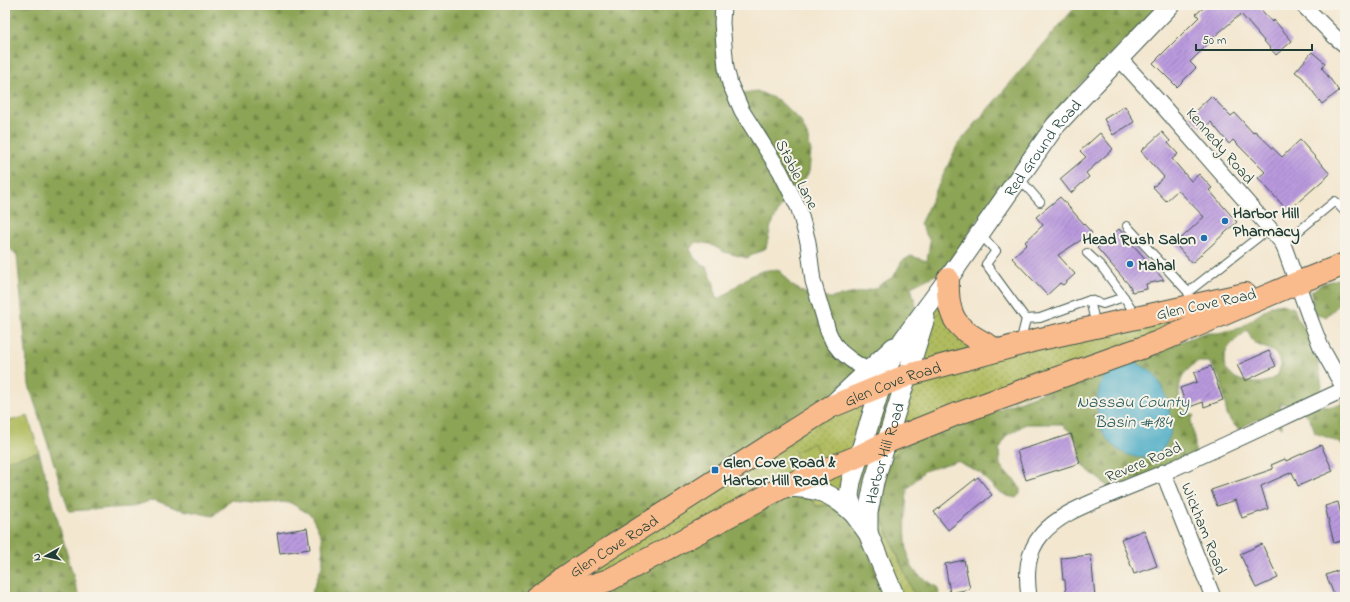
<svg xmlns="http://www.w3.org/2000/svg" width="1350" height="602" font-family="'Indie Flower',sans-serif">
  <defs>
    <pattern id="grass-dots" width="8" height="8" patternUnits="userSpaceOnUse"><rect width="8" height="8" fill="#b0bc5e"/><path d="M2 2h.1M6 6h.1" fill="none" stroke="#8f9a4e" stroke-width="1.8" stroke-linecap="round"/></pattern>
    <pattern id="forest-firs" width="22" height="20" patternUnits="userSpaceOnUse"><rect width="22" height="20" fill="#8ca455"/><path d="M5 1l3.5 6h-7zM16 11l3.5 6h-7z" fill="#728747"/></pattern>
    <pattern id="building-hatch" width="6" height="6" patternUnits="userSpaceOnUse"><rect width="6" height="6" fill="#ba9ade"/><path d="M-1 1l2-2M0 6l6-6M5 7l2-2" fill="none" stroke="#977fb5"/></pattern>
  </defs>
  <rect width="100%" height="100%" fill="#f7f3e8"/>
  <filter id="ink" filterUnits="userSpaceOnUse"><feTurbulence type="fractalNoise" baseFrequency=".025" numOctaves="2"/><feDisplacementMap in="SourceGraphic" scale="8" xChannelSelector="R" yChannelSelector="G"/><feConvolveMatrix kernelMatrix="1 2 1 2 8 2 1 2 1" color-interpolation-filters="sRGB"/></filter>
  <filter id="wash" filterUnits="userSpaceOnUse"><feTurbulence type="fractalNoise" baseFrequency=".012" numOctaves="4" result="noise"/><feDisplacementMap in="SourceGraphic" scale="16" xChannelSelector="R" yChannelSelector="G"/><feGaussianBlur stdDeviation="0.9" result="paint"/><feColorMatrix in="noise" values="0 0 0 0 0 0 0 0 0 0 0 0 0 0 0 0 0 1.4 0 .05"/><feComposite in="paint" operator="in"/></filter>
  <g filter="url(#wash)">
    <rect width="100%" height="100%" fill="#f3e7d0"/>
    <path fill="url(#grass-dots)" stroke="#687c49" d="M1297 283 912 441 887 532 915 597H886L877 579 864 539 827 505 816 506 812 498 555 597 830 407 929 303 950 307 997 350Z"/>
    <g fill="url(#forest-firs)" stroke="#567044" fill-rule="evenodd">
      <path d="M5 5H723L726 68 742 93 757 91 778 100 800 120 807 135 811 151 809 172 800 186 781 206 771 226 766 248 747 258 724 252 710 244 696 242 690 249 695 259 707 267 714 284 716 299C725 297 726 294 734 288 748 276 761 268 779 270L791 285 812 297 831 298 874 289 894 276 902 261 911 256 927 261 930 241 920 224 958 144 1077 5H1159L1127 39 1079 85 1022 159 970 231 961 254 937 274 911 287 916 306 902 328 875 353 843 390 536 597H310L323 564 322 538 311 515 289 502 265 503 230 500 213 516 178 509 154 500 130 507 69 511 29 385 17 255 5 244Z"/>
      <path d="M1345 277V299L1326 317 1315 314 1312 307 1311 292 1321 284Z"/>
      <path d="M1282 304 1294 308 1299 322 1311 335 1316 349 1322 386 1321 393 1323 405 1328 407 1342 403 1343 394 1345 393V446L1329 438 1315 433C1311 415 1299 403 1280 404L1282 428C1264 415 1257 417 1239 430L1232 423 1227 415 1221 380 1209 362C1206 362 1202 362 1199 362 1196 362 1193 365 1191 367 1176 378 1175 402 1189 415H1194L1191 421 1195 443V458L1111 489 1084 467 1081 460 1079 446 1072 433 1061 424H1026L1006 436 999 450 1000 465 1006 473 1014 479 1020 488V494L1016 498 1007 496 996 490 980 473 957 461 924 471 907 489C906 509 902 554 914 570 920 577 929 583 937 587L939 593 937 597H915L879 511 877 493 885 461 912 441 1204 333H1218L1240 328 1271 306ZM1247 330C1250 334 1250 339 1255 343 1263 349 1275 348 1279 360 1290 395 1211 388 1226 352 1230 342 1241 337 1247 330Z"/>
      <path d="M39 452 79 597H5V461Z"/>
      <path d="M782 493 812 498 816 506 827 505 841 508 864 539 877 579 886 597H582Z"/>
    </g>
    <g fill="#b0bc5e" stroke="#687c49">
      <path d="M28 416 39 452 5 461V422Z"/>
      <path d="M814 443 819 454 800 463 795 452Z"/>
    </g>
    <path fill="#45a9c4" stroke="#32737c" d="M1134 362C1142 366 1151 369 1156 377 1166 390 1176 426 1168 440 1166 444 1164 448 1161 451 1145 466 1117 454 1106 438 1094 419 1092 382 1113 368 1119 365 1128 364 1134 362Z"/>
    <g id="blocks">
      <g fill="url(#building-hatch)">
        <path d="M1207 5H1257L1272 22 1274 20 1292 41 1276 55 1241 14 1209 41 1210 42 1190 62 1196 68 1177 87 1153 63 1199 17 1196 14Z"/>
        <path d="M1312 52 1325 63 1322 68 1339 91 1322 104 1302 77 1295 72Z"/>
        <path d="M1211 96 1231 116 1235 113 1253 133 1255 131 1282 157 1300 140 1330 174 1288 211 1258 178 1265 172 1233 140 1229 144 1211 122 1203 129 1190 116Z"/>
        <path d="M1125 106 1134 122 1113 135 1104 119Z"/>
        <path d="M1162 132 1170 141 1168 143 1178 154 1172 159 1191 181 1199 174 1212 188 1209 190 1237 222 1192 263 1175 244 1204 217 1178 190 1166 201 1153 187 1164 177 1141 151Z"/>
        <path d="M1100 133 1113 149 1086 173 1089 177 1071 193 1060 179 1086 157 1080 151Z"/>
        <path d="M1060 197 1092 233 1058 255 1075 274 1063 285 1060 283 1047 295 1012 258 1027 244 1025 242 1043 225 1036 217Z"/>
        <path d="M1119 229 1164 280 1146 284 1147 289 1132 292 1130 286 1097 248Z"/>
        <path d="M1269 351 1276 366 1245 381 1237 365Z"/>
        <path d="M1211 366 1223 400 1204 407 1203 402 1187 408 1180 388 1197 382 1194 373Z"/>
        <path d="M1071 434 1080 463 1026 480 1017 451Z"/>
        <path d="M1321 445 1333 471 1298 486 1292 472 1261 486 1268 509 1242 518 1236 500 1217 506 1211 490 1273 469 1271 465 1285 459 1286 461Z"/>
        <path d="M978 477 992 495 948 530 934 512Z"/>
        <path d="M1338 502 1341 514 1345 513V540L1334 543 1325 506Z"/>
        <path d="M307 528 310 549 280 553 277 533Z"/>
        <path d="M1144 530 1157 566 1134 574 1121 539Z"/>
        <path d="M1262 544 1278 578 1256 588 1240 554Z"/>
        <path d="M1091 555 1095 597H1066L1065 580H1063L1061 558Z"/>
        <path d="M964 560 970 589 950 593 945 564Z"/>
        <path d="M1345 568V597H1335L1326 575Z"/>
      </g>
    </g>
  </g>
  <g filter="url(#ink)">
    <use href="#blocks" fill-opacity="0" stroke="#3f564b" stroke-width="1"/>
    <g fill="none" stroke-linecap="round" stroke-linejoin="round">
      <defs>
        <g id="service">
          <path d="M1019 178 1040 202"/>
          <path d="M1127 226 1188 292"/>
          <path d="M980 234 996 251 986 264 1026 319 1040 318 1090 300 1103 304 1124 297 1101 266 1087 253"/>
          <path d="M1283 244 1335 201 1345 212"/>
          <path d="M1124 297 1137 317"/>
          <path d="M1090 300 1096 326"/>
          <path d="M1191 304 1188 292 1270 228"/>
          <path d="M1020 343 1026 319"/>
        </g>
        <g id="minor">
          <path d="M723 5 722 23 726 68 730 84 742 111 780 171 799 209 808 242 813 281 828 331 833 342 840 351 851 360 868 371"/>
          <path d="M1303 5 1335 37 1345 45"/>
          <path d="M1119 58 1160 103 1279 239 1283 244 1312 324 1321 347 1345 390"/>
          <path d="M1163 472 1213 597"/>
          <path d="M1029 597C1026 574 1026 553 1042 534 1059 515 1081 507 1104 497 1123 489 1143 481 1163 473 1224 446 1284 417 1345 389"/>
        </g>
        <g id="tertiary">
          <path d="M833 404 894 347"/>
          <path d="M784 487C817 488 830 491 854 514"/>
          <path id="s1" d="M868 533V513L874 482 925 318"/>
          <path id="s2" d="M895 597 868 533 854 514 849 496 851 482 859 456 881 386 890 362 903 340 948 279 1055 126 1082 97 1170 5"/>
        </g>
        <g id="primary">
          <path d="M948 279C946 325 961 330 997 350"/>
          <path id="s3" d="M536 597 575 570 830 407 881 386 908 375 1036 340 1245 294"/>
          <path d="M555 597 609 580 783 487 859 456 887 442 954 415 1158 342 1297 283 1345 264"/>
        </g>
      </defs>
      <use href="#service" stroke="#3f564b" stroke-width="10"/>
      <use href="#minor" stroke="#3f564b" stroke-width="17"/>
      <use href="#tertiary" stroke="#3f564b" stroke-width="21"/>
      <use href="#primary" stroke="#3f564b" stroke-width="24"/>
      <use href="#service" stroke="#fff" stroke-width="8"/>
      <use href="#minor" stroke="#fff" stroke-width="15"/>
      <use href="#tertiary" stroke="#fff" stroke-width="19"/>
      <use href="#primary" stroke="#fabb8c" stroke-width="22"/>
    </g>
  </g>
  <g fill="#1f6fb2" stroke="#f7f3e8" stroke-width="1.5">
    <circle cx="1225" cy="221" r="4"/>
    <circle cx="1204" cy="238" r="4"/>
    <circle cx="1130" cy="264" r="4"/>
    <rect x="711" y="466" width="8" height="8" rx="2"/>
  </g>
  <g text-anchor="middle" stroke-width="4" stroke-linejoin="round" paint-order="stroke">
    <g font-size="16" fill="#1f3d34" stroke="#f7f3e8">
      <text transform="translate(1221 145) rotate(49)" y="6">Kennedy Road</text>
      <text dy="6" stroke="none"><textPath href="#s2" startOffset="515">Red Ground Road</textPath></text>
      <text transform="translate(798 174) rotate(63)" y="6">Stable Lane</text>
      <text transform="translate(1206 303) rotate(-12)" y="6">Glen Cove Road</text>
      <text dy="6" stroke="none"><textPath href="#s3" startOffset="417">Glen Cove Road</textPath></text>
      <text dy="6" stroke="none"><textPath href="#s1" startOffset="82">Harbor Hill Road</textPath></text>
      <text transform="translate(1143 461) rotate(-23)" y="6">Revere Road</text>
      <text transform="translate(1205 528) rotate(68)" y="6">Wickham Road</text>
      <text dy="6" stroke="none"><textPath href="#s3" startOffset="93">Glen Cove Road</textPath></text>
    </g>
    <g font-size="16" font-weight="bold" fill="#1f3d34" stroke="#f7f3e8" text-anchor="start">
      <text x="1233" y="218">Harbor Hill<tspan x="1233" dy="18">Pharmacy</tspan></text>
      <text x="1196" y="244" text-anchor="end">Head Rush Salon</text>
      <text x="1138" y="270">Mahal</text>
      <text x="723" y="467">Glen Cove Road &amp;<tspan x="723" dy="18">Harbor Hill Road</tspan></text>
    </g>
    <g font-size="17" font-style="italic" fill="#2a5d5f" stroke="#f7f3e8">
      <text x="1133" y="407">Nassau County<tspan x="1133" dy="20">Basin #184</tspan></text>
    </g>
  </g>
  <rect width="1350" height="602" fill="none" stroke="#f7f3e8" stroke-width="20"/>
  <g transform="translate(46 556) rotate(262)" stroke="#f7f3e8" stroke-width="3" paint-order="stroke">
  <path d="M0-3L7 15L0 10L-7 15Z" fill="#1f3d34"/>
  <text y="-6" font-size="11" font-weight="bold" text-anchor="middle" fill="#1f3d34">N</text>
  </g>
  <path d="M1196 44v6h116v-6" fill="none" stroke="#1f3d34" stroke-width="2"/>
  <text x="1202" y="44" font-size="12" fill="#1f3d34" stroke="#f7f3e8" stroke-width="3" paint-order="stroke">50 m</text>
</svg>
